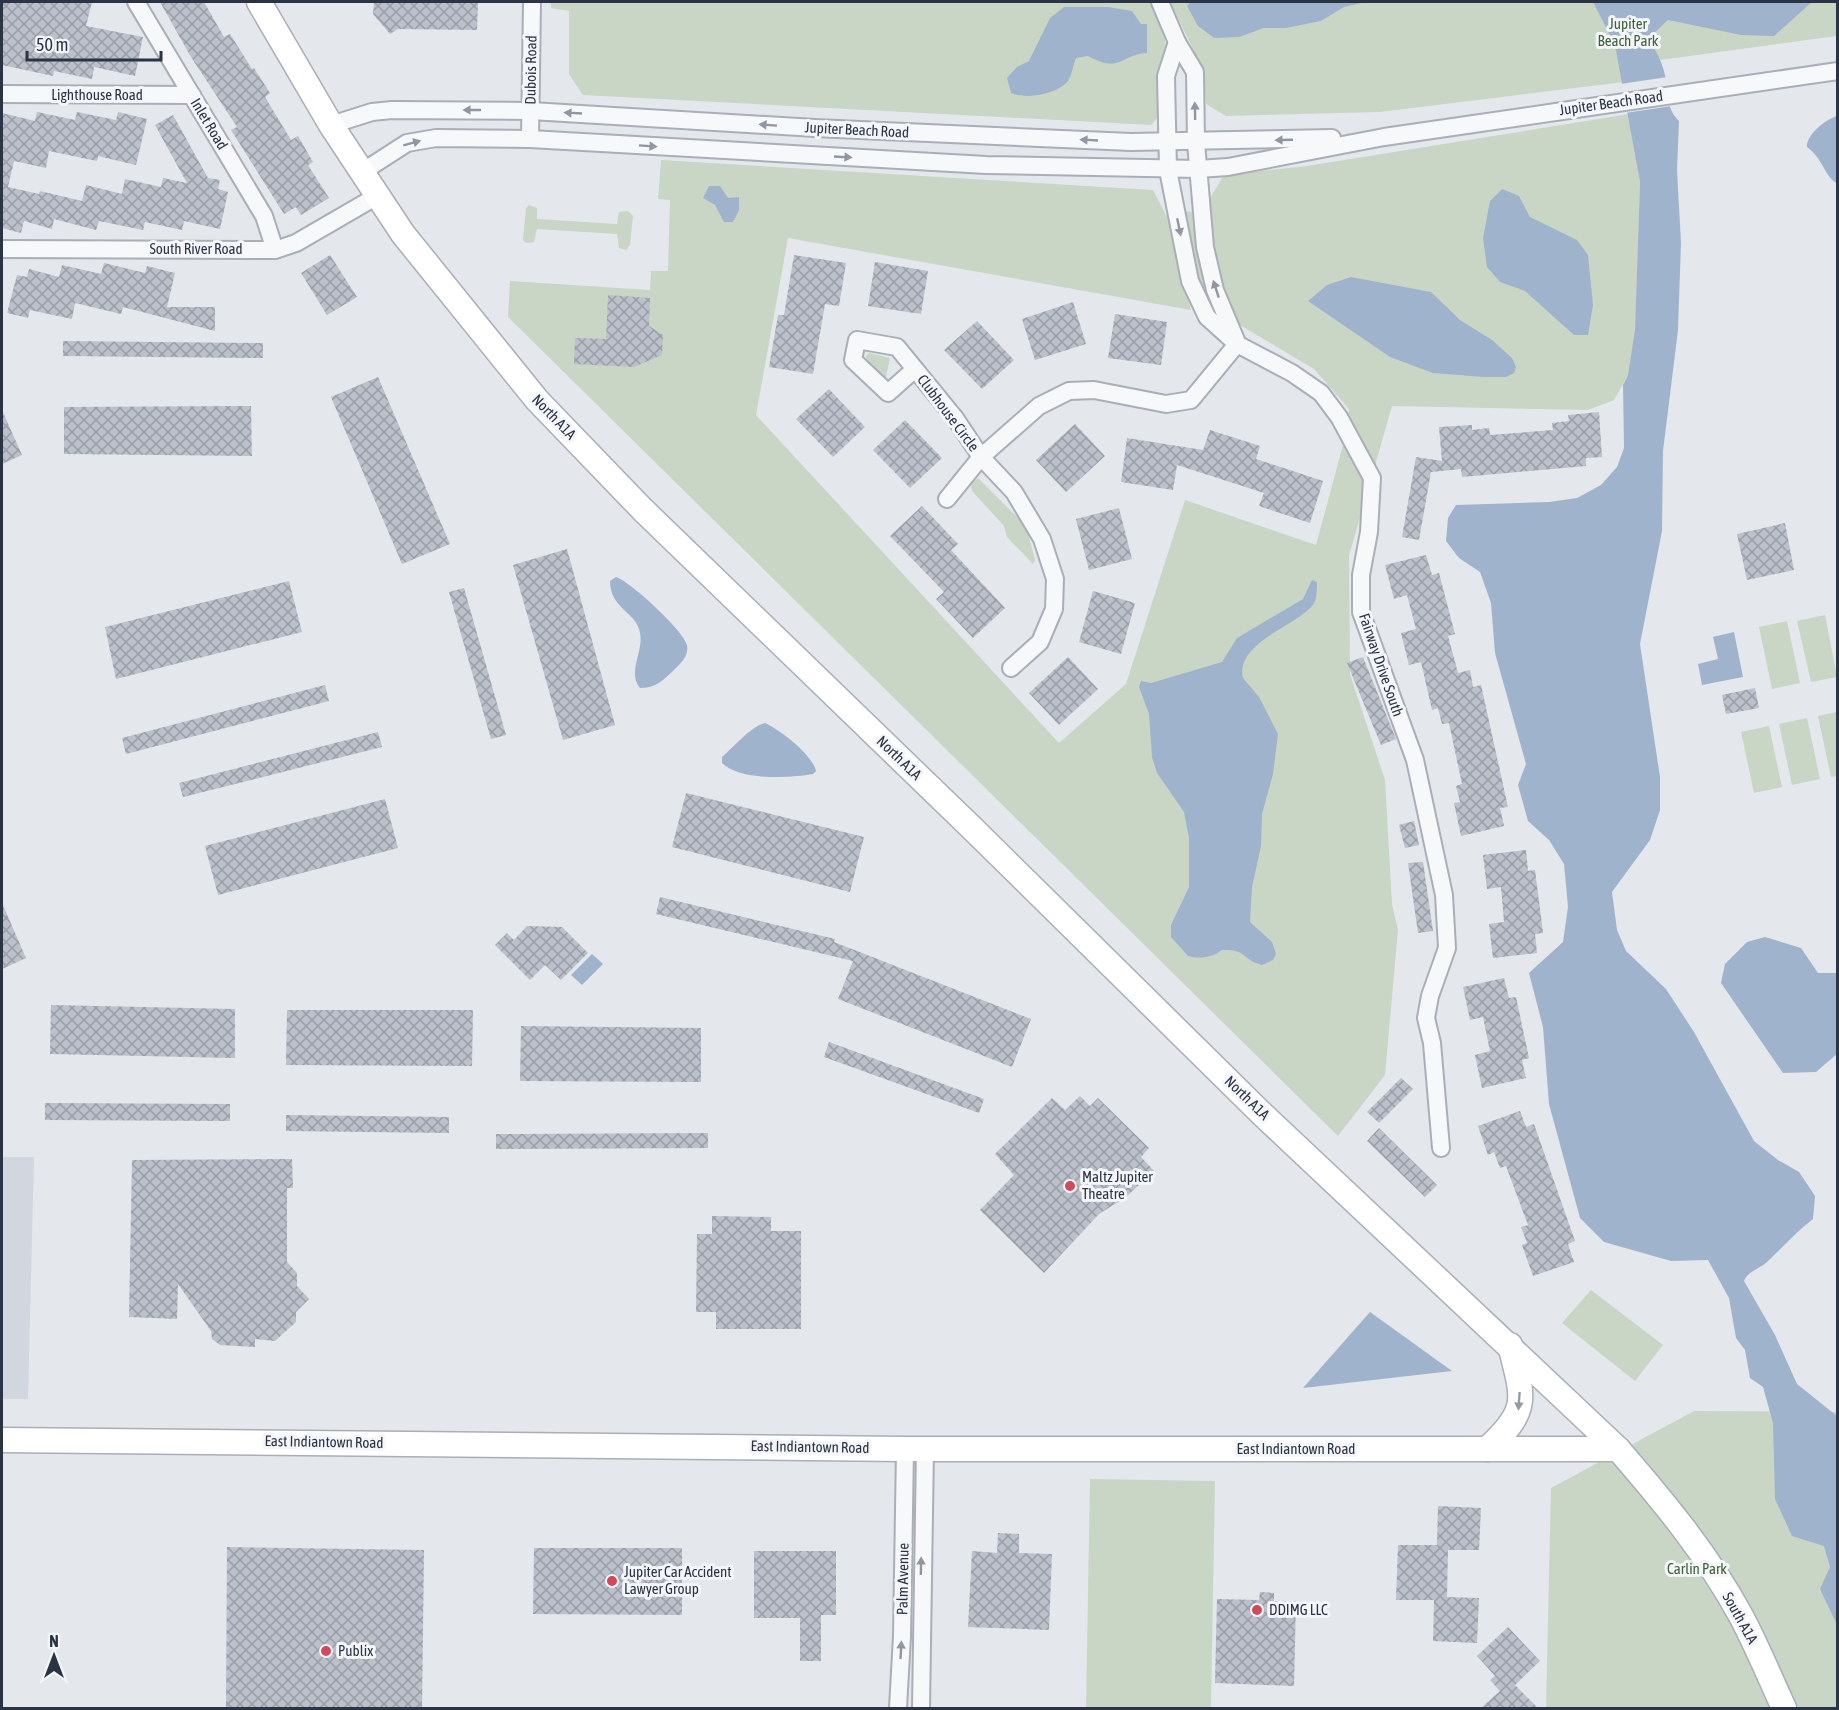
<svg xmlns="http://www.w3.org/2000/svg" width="1839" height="1710" font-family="'Asap Condensed',sans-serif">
  <defs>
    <pattern id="building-cross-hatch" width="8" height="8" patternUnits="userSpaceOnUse" patternTransform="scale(1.5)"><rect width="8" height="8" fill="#bbc0ca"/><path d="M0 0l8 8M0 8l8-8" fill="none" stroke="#989da6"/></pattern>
  </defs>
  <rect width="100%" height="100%" fill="#e4e7ec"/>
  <path fill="#d2d6de" d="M2 1157H34L28 1399H2Z"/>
  <g fill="#c9d6c5">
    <path d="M551 2H1150L1163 27 1166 48 1157 73 1158 117 1151 125 583 95 569 74V11L551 8Z"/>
    <path d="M1170 2H1837V36L1623 65 1624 82 1380 112 1226 116 1206 104 1203 69Z"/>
    <path d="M1629 114 1640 182 1635 341 1628 375 1614 400 1588 410 1392 406 1349 556 1350 674 1385 780 1392 904 1398 930 1385 1075 1338 1136 508 317 510 281 650 290 651 271H668L670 200 658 199 661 160 1153 190 1169 221 1191 310 788 238 756 415 1059 743 1126 684 1185 500 1316 545 1344 441 1349 409 1314 369 1240 325 1229 305 1217 272 1210 198 1224 175 1307 166Z"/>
    <path d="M529 205 537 208V219L617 224 619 212 628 211 633 216 630 245 626 250 619 248 617 234 537 229 534 242 526 243 523 240 526 208Z"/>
    <path d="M1187 211 1192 212 1198 259 1217 314 1196 279 1185 214Z"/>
    <path d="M869 353 890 358 886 377C879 376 867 363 866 356Z"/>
    <path d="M978 478 1026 526 1035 560 1033 564 1007 537 1004 526 972 491 971 484Z"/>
    <path d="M1825 615 1837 677 1811 682 1797 621Z"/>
    <path d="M1787 621 1800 683 1772 689 1759 627Z"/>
    <path d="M1837 712V776L1831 777 1818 716Z"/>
    <path d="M1807 718 1820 779 1792 785 1779 724Z"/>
    <path d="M1769 726 1782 787 1754 793 1741 732Z"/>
    <path d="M1591 1290 1663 1345 1635 1381 1562 1323Z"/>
    <path d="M1694 1411 1837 1412V1708H1546L1551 1488Z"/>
    <path d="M1090 1479 1215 1481 1211 1708H1086Z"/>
  </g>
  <g fill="#9fb4cc">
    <path d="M1190 2H1366L1344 7 1321 21 1286 28H1264L1239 37 1214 38 1198 26 1187 6Z"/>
    <path d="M1593 2H1812L1774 36 1741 35 1668 20 1648 39C1656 50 1662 62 1665 75 1669 93 1665 107 1679 121L1677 170 1681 243 1678 330 1663 451 1662 531 1640 644 1660 777V810L1650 840 1612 892 1617 930 1626 951 1666 989 1694 1032 1754 1141 1778 1160 1799 1172 1815 1196 1813 1219C1795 1233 1782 1248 1766 1263 1759 1269 1748 1271 1744 1281L1775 1335 1797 1384 1837 1416V1625L1820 1589 1830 1567 1824 1546 1792 1536 1775 1499 1773 1423 1763 1387 1750 1378 1745 1350 1736 1338 1729 1298 1708 1260 1671 1261 1604 1242 1580 1218 1549 1104 1543 1027 1529 973 1563 942 1568 907 1564 864 1549 840 1528 821 1518 785 1526 764 1495 653 1491 603 1480 572 1459 558 1446 541 1448 518 1456 505 1549 502 1577 498 1601 485 1617 467 1624 448 1623 385 1628 375 1635 330 1640 182 1615 45Z"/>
    <path d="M1064 7H1108L1132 11 1141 24H1147V53C1119 55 1121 74 1088 56L1076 58C1073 65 1072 75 1068 81 1058 94 1025 100 1011 93L1007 78 1017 67 1029 61 1050 18Z"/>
    <path d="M1837 116V183C1825 178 1823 158 1807 147 1806 135 1826 119 1837 116Z"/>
    <path d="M709 186H720L728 198 739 197V210L733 222H724L715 205 703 198Z"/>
    <path d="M1502 189 1519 196 1530 217 1577 240 1588 255 1593 305 1588 335H1574L1525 291 1500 282 1487 267 1483 238 1490 201Z"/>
    <path d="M1351 277 1431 292 1460 320 1492 340 1512 358 1516 367 1514 373 1506 377H1484L1433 373 1390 357 1308 301 1327 285Z"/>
    <path d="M616 577C631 582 684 631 687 645 689 657 680 664 672 672 661 682 655 688 640 688 627 672 644 651 640 633 637 612 610 609 610 581Z"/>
    <path d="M1312 580 1317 582C1317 589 1317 600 1313 605 1296 626 1235 643 1243 678L1259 697 1278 734 1273 774 1262 814 1261 846 1252 887 1250 922 1272 942 1276 954 1273 960 1262 965C1242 960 1248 949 1222 950 1212 958 1200 959 1188 956L1171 937V925L1189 887V838L1184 812 1157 773 1152 757 1149 714 1139 687 1141 681 1151 683 1222 662 1237 638 1303 599Z"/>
    <path d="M1734 632 1743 677 1702 685 1698 664 1718 659 1713 637Z"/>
    <path d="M765 723C780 730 812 754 816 771L813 774C790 778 740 781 722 763V757C734 747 750 727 765 723Z"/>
    <path d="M1765 937 1801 948 1818 973H1837V1054L1816 1072 1783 1073 1721 983 1725 964 1747 942Z"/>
    <path d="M592 954 603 964 582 985 571 975Z"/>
    <path d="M1370 1312 1452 1371 1303 1388Z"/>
  </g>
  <path fill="#e4e7ec" d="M1668 77 1672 106 1625 113 1620 84Z"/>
  <g fill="url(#building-cross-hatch)">
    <path d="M2 2H92L86 26 143 37 135 76 94 67 92 79 54 71 53 76 2 65Z"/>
    <path d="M160 2H204L224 37 230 34 252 69 254 68 270 93 265 97 291 140 298 136 313 162 308 165 329 198 301 215 296 207 284 214 231 130 237 127 191 57Z"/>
    <path d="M374 2H478L477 30 398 29 390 34 373 14Z"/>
    <path d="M37 112 75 120 77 112 116 120 118 112 147 119 136 165 98 156 97 161 49 151 46 168 14 161 8 187 39 194 40 191 82 201 86 185 122 194 125 179 161 187 163 178 187 183 155 125 173 115 208 178 220 180 218 189 228 192 220 229 184 221 182 230 145 222 143 230 99 221 96 230 54 219 52 229 24 221 21 233 2 228V113L35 121Z"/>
    <path d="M330 255 357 297 327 315 301 273Z"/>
    <path d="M794 255 846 263 839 306 825 304 813 374 769 367 778 315H784Z"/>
    <path d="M875 262 928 271 921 314 868 306Z"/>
    <path d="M104 263 145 273 147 266 175 273 167 307H215V331L123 307 121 314 75 303 72 319 30 310 28 318 7 313 17 275 27 277 29 269 59 277 62 265 101 274Z"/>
    <path d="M608 295 650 298 649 326 663 335 662 355 634 367 574 364 575 338 606 339Z"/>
    <path d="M1073 302 1086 344 1035 360 1022 319Z"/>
    <path d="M1115 314 1167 322 1161 365 1108 358Z"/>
    <path d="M977 321 1014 360 982 389 944 350Z"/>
    <path d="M63 341 263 343V358L63 356Z"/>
    <path d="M378 377 450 544 402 564 331 397Z"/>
    <path d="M829 389 865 427 833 457 796 419Z"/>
    <path d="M251 406 252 456 64 454V407Z"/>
    <path d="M2 410 22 455 2 464Z"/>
    <path d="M1599 412 1602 457 1586 458V466L1462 477 1461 469 1431 472 1419 540 1402 537 1416 457 1442 461 1439 427 1472 425V430L1489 428 1490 435 1553 430 1552 423 1569 421 1568 415Z"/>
    <path d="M905 420 942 458 910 488 873 450Z"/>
    <path d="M1075 424 1105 456 1066 492 1036 460Z"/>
    <path d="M1210 430 1260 446 1256 459 1323 481 1310 523 1259 506 1264 493 1177 465 1173 490 1121 482 1127 438 1203 450Z"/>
    <path d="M922 506 958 544 951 550 1005 608 973 638 936 599 944 592 890 536Z"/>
    <path d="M1119 508 1132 559 1089 570 1076 519Z"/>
    <path d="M1785 523 1794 570 1747 580 1737 534Z"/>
    <path d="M567 549 615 725 563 740 513 565Z"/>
    <path d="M1426 555 1432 575 1439 573 1455 634 1448 636 1458 673 1470 670 1473 687 1481 685 1508 807 1500 808 1504 826 1461 836 1454 803 1460 802 1456 786 1462 784 1449 723 1442 724 1438 708 1432 710 1421 662 1409 665 1401 633 1416 629 1407 595 1394 599 1385 565Z"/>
    <path d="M289 581 302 632 116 679 105 627Z"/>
    <path d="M464 588 506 735 491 739 449 592Z"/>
    <path d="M1093 591 1135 603 1121 654 1079 642Z"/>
    <path d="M1068 657 1098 689 1059 725 1029 693Z"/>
    <path d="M1363 657 1396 739 1381 745 1347 663Z"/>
    <path d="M325 685 329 701 126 754 122 738Z"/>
    <path d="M1755 688 1759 708 1726 714 1722 695Z"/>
    <path d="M378 732 382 747 183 797 179 783Z"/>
    <path d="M686 793 864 837 850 892 672 847Z"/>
    <path d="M385 799 398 848 218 895 205 846Z"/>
    <path d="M1414 821 1419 845 1405 848 1399 825Z"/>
    <path d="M1526 850 1528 871 1535 870 1543 933 1535 934 1537 953 1493 958 1489 924 1504 922 1501 887 1487 889 1483 855Z"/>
    <path d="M1423 862 1433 931 1418 933 1408 863Z"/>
    <path d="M660 897 835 939 834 942 1031 1019 1012 1067 838 999 853 961 656 914Z"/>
    <path d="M2 903 26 958 2 969Z"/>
    <path d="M527 926 562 927 588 953 561 980 545 965 530 980 495 945 507 933 514 940Z"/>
    <path d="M1504 978 1509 998 1516 997 1529 1058 1522 1060 1526 1078 1482 1088 1475 1055 1490 1051 1483 1017 1470 1020 1463 987Z"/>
    <path d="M51 1005 235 1009V1058L50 1054Z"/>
    <path d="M287 1010H473L472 1066 286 1065Z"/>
    <path d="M521 1026 701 1028V1082L520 1081Z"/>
    <path d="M829 1042 984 1099 979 1113 824 1057Z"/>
    <path d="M1401 1078 1413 1089 1379 1123 1367 1112Z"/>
    <path d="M1080 1096 1090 1106 1098 1098 1149 1148 1141 1157 1154 1171 1126 1197 1099 1214 1044 1273 980 1210 1014 1175 995 1154 1052 1098 1065 1110Z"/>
    <path d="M45 1103 230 1104V1121L45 1120Z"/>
    <path d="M1520 1111 1526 1127 1534 1124 1575 1241 1568 1244 1574 1262 1533 1276 1522 1245 1527 1243 1521 1227 1528 1225 1506 1166 1500 1168 1494 1152 1488 1155 1478 1126Z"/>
    <path d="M286 1115 449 1117V1133L286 1131Z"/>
    <path d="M1379 1128 1437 1185 1425 1197 1367 1141Z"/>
    <path d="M708 1133V1148L496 1149V1134Z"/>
    <path d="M292 1159 293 1188H287V1262L297 1273V1286L309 1299 296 1312V1322L275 1341 255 1339V1347L220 1345 212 1339 211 1331 178 1284 177 1319 129 1317 132 1160Z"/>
    <path d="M712 1216 771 1217V1231H801V1329H716V1312H696L697 1234H712Z"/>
    <path d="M1438 1506 1481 1508 1479 1550H1448L1447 1597 1479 1598 1477 1643 1433 1641 1434 1600H1396L1398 1545H1437Z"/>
    <path d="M998 1533 1019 1534V1553L1052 1554 1049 1630 968 1627 972 1551 997 1553Z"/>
    <path d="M227 1547 424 1550 422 1708H226Z"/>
    <path d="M534 1548H682V1615L533 1614Z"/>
    <path d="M754 1551H836V1615H821V1661H800V1618H754Z"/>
    <path d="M1260 1592 1274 1593V1601H1296L1294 1686 1215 1683 1217 1599 1259 1600Z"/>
    <path d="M1508 1627 1540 1661 1515 1685 1538 1708H1481L1500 1691 1490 1680 1495 1676 1477 1656Z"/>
  </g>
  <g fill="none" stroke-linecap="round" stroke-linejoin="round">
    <defs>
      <g id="street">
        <path d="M136 2 264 216 275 250"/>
        <path d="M1160 2 1177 42 1195 72 1196 143 1205 247 1215 290 1236 340"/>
        <path d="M1177 42 1166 76 1168 170 1190 281 1207 317 1237 344 1292 373 1321 393 1339 417 1372 478 1369 532 1361 575V612L1415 760 1444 895 1447 948 1430 996 1426 1018 1432 1043 1441 1148"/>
        <path d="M2 94 192 95"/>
        <path d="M331 125 372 112 392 110 531 111 815 128 1131 142 1332 138"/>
        <path d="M530 139 532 2"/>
        <path d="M362 172 407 143 436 138 530 139 986 165 1198 169 1228 167 1384 137 1838 71"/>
        <path d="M2 249 275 250 296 243 377 196"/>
        <path d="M915 369 888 393 853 360 857 340 897 347 955 418 981 457 1014 492 1042 539 1055 579 1054 609 1040 642 1011 668"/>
        <path d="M947 499 981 457 1039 406 1069 391 1094 390 1166 404 1191 400 1237 344"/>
        <path d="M898 1708 902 1636 905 1449"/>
        <path d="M921 1708 925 1449"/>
      </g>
      <g id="secondary">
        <path d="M259 2 331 125 403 234 537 400 643 510 974 830 1261 1113 1618 1449C1663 1501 1708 1555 1741 1616 1757 1646 1770 1678 1784 1708"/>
        <path d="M2 1440 905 1449H1618"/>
        <path d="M1487 1449C1531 1409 1523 1398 1510 1345"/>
      </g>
    </defs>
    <use href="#street" stroke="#a9aeb7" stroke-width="20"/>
    <use href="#secondary" stroke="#a9aeb7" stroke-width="27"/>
    <use href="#street" stroke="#f7f8fa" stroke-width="16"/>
    <use href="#secondary" stroke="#fff" stroke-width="24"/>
  </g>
  <defs><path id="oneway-solid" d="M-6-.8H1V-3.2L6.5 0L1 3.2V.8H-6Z" transform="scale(1.5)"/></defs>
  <g fill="#9196a0">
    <use href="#oneway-solid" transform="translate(472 110) rotate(-180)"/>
    <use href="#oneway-solid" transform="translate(1195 111) rotate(-91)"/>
    <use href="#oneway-solid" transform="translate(573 113) rotate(-177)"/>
    <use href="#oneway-solid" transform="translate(768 125) rotate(-176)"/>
    <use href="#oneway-solid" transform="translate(1089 140) rotate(-177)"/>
    <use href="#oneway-solid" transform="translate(1284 140) rotate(178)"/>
    <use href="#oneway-solid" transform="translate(412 143) rotate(-15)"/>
    <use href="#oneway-solid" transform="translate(648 146) rotate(4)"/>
    <use href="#oneway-solid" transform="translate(843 157) rotate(3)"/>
    <use href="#oneway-solid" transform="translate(1179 227) rotate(78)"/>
    <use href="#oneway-solid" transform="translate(1216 289) rotate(-108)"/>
    <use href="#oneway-solid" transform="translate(921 1566) rotate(-89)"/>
    <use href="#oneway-solid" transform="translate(901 1650) rotate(-87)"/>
  </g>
  <use fill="#959aa2" href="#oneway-solid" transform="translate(1519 1401) rotate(94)"/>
  <g fill="#d1495b" stroke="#f4f6f9" stroke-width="2">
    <circle cx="1070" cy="1186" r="6"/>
    <circle cx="612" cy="1581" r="6"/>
    <circle cx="1257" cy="1610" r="6"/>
    <circle cx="326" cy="1651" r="6"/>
  </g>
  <g text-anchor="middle" stroke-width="6" stroke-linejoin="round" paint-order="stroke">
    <g font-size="15" fill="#3f6138" stroke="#f4f6f9">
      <text x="1628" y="29">Jupiter<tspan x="1628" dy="17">Beach Park</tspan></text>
      <text x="1697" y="1574">Carlin Park</text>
    </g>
    <g font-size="15" fill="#2b3445" stroke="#f4f6f9">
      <text transform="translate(531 70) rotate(-89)" y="5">Dubois Road</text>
      <text x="97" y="100">Lighthouse Road</text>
      <text transform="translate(1611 103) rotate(-8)" y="5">Jupiter Beach Road</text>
      <text transform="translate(209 124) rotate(59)" y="5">Inlet Road</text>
      <text transform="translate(857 130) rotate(3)" y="5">Jupiter Beach Road</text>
      <text x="196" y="254">South River Road</text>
      <text transform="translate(948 413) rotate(53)" y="5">Clubhouse Circle</text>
      <text transform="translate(554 417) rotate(46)" y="5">North A1A</text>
      <text transform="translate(1381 665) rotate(71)" y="5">Fairway Drive South</text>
      <text transform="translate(899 758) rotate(44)" y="5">North A1A</text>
      <text transform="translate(1247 1098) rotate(44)" y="5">North A1A</text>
      <text transform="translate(324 1442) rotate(1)" y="5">East Indiantown Road</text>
      <text transform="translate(810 1447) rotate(1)" y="5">East Indiantown Road</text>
      <text x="1296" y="1454">East Indiantown Road</text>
      <text transform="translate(903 1579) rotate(-89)" y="5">Palm Avenue</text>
      <text transform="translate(1740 1618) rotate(61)" y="5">South A1A</text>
    </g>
    <g font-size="15" fill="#2b3445" stroke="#f4f6f9" text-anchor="start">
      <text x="1082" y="1182">Maltz Jupiter<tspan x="1082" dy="17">Theatre</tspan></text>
      <text x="624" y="1577">Jupiter Car Accident<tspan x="624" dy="17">Lawyer Group</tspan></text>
      <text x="1269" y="1615">DDIMG LLC</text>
      <text x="338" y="1656">Publix</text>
    </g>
  </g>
  <rect width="1839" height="1710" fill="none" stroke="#2b3445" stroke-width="6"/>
  <g transform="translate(54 1656)" stroke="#f4f6f9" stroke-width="4.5" paint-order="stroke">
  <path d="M0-4.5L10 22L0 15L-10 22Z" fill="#2b3445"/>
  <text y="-9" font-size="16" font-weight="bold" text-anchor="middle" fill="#2b3445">N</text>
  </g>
  <path d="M27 51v9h134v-9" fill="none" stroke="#2b3445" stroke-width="3"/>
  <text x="36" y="51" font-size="18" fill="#2b3445" stroke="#f4f6f9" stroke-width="4.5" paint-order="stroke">50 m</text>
</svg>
